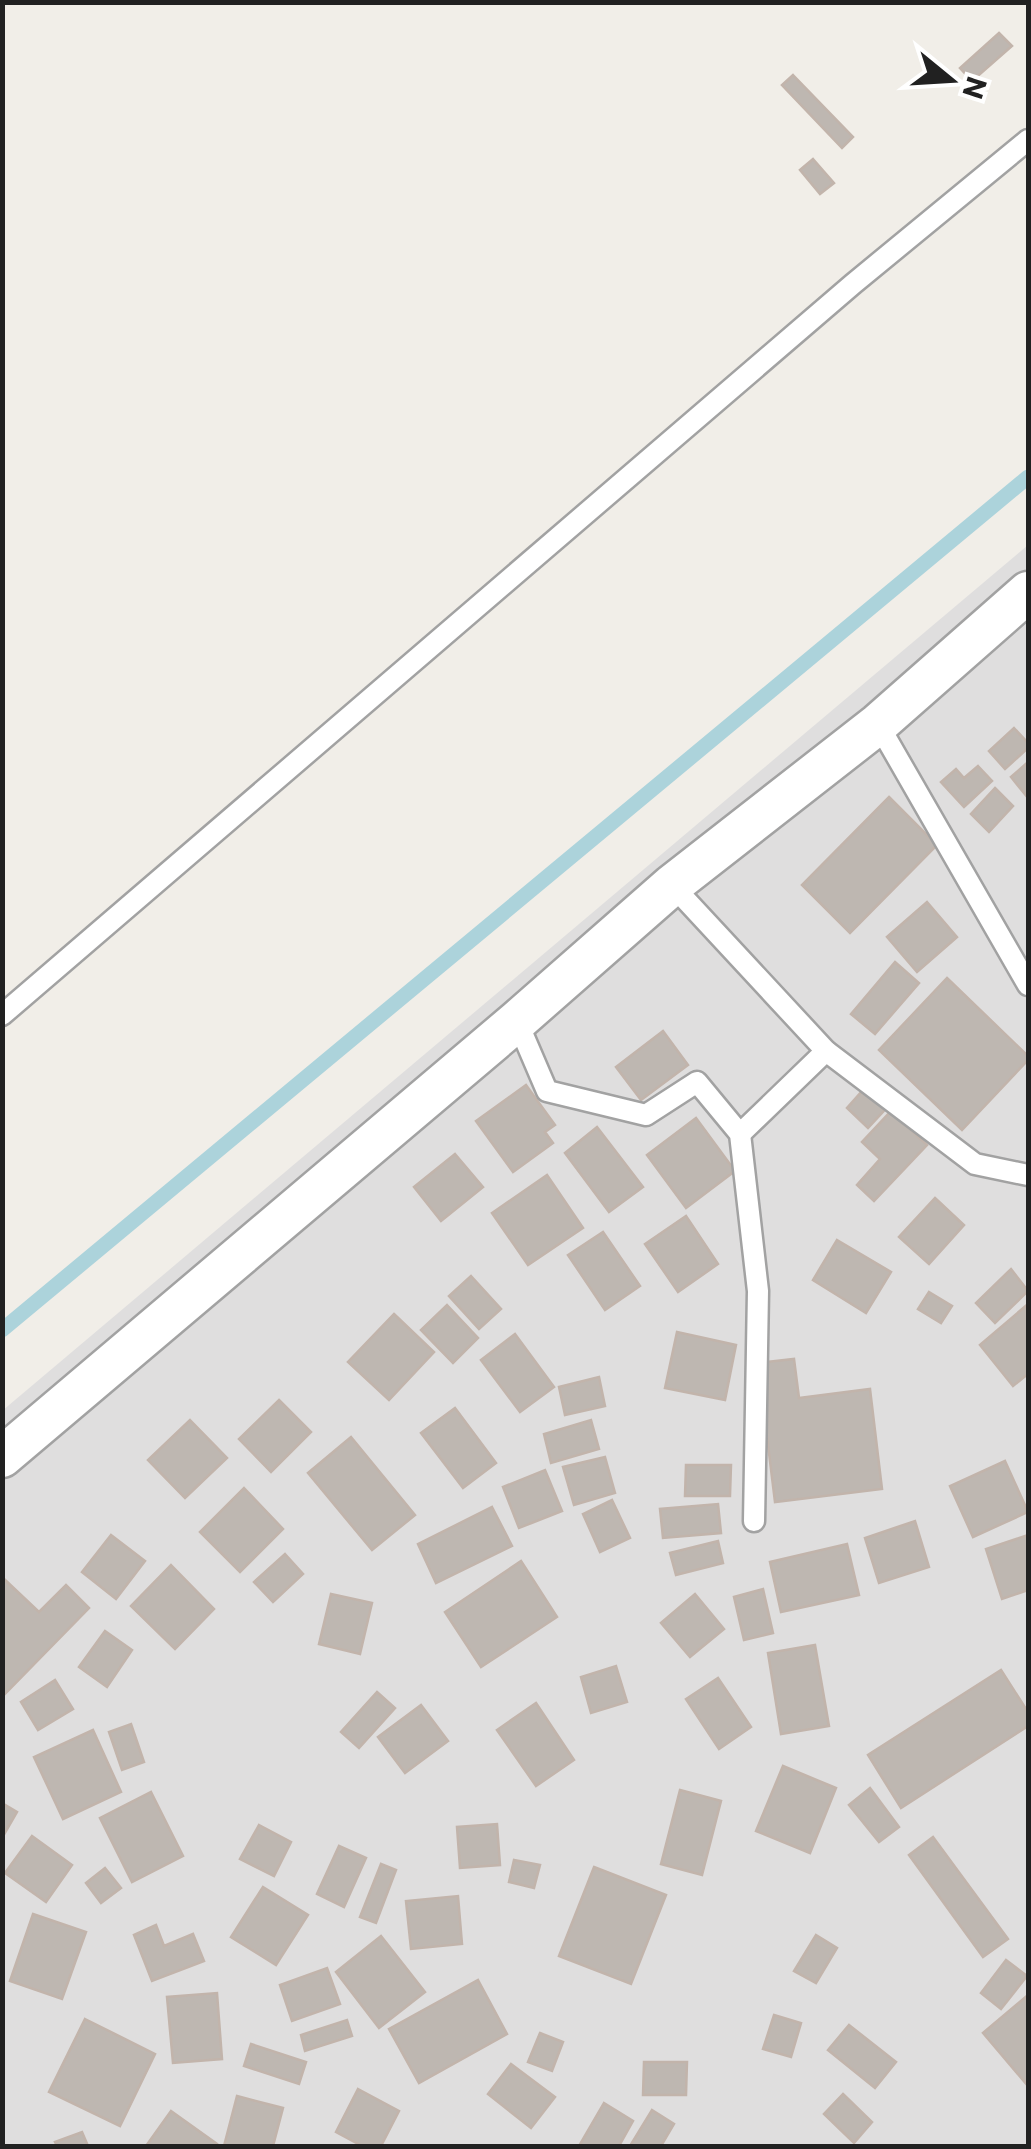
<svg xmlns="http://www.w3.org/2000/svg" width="1031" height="2149" font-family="Commissioner,sans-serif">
  <rect width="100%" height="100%" fill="#f1eee8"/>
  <path fill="#dfdede" d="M1028 545V2146H3L2 1411Z"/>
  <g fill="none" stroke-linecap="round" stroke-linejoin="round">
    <path stroke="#acd3db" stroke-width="15" d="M2 1330 1028 477"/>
  </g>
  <g fill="#beb7b1" stroke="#c2b4ab" stroke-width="2.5">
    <path d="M999 33 1012 46 972 81 960 68Z"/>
    <path d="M793 75 853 137 842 148 782 85Z"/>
    <path d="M813 159 834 183 820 194 800 170Z"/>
    <path d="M1014 728 1028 743V748L1005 769 989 751Z"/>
    <path d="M1028 762V798L1011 777Z"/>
    <path d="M978 766 992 781 964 807 941 782 956 769 964 778Z"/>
    <path d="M995 788 1013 806 989 832 971 814Z"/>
    <path d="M889 797 937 845 850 933 802 885Z"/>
    <path d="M927 902 957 937 917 972 887 937Z"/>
    <path d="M895 962 919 983 875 1034 851 1014Z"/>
    <path d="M947 978 1028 1056V1060L962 1130 879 1050Z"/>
    <path d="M663 1031 688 1065 641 1100 616 1067Z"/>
    <path d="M871 1081 893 1101 868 1128 847 1108Z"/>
    <path d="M526 1085 555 1125 545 1132 553 1143 513 1172 476 1121Z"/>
    <path d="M891 1111 927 1145 874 1201 857 1185 880 1159 862 1142Z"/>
    <path d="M696 1118 735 1171 686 1208 647 1155Z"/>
    <path d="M597 1127 643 1187 609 1212 565 1153Z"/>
    <path d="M455 1154 483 1187 441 1221 414 1187Z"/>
    <path d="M547 1175 583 1228 528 1265 492 1213Z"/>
    <path d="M935 1198 964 1225 929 1264 899 1237Z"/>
    <path d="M686 1216 718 1264 678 1292 645 1244Z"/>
    <path d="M603 1232 640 1286 605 1310 568 1255Z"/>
    <path d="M837 1240 891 1272 866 1313 813 1280Z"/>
    <path d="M1011 1269 1028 1291 995 1323 976 1303Z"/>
    <path d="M471 1276 501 1309 479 1329 449 1296Z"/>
    <path d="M929 1292 952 1306 941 1323 918 1309Z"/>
    <path d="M1028 1304V1374L1013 1386 980 1345Z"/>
    <path d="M447 1305 478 1338 453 1363 421 1330Z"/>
    <path d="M394 1314 434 1352 389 1400 348 1362Z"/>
    <path d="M677 1332 736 1345 725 1400 665 1388Z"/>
    <path d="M515 1334 554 1387 520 1412 481 1360Z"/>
    <path d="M794 1359 799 1398 870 1389 882 1489 775 1502 758 1363Z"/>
    <path d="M599 1377 605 1406 565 1415 559 1387Z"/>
    <path d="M279 1400 311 1432 271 1472 239 1439Z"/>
    <path d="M455 1408 496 1463 463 1488 421 1433Z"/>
    <path d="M190 1420 227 1458 185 1498 148 1460Z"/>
    <path d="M591 1420 599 1449 551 1463 544 1434Z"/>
    <path d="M351 1437 415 1515 372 1550 308 1473Z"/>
    <path d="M605 1457 615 1493 574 1505 563 1467Z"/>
    <path d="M1005 1461 1028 1512 973 1537 950 1486Z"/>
    <path d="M686 1465H731L730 1496H685Z"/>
    <path d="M545 1470 562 1511 519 1528 503 1487Z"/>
    <path d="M244 1488 283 1529 240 1572 200 1532Z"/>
    <path d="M612 1500 630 1538 600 1552 583 1514Z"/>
    <path d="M718 1504 721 1533 663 1538 660 1509Z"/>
    <path d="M492 1507 512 1546 436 1583 418 1544Z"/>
    <path d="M915 1521 929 1567 879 1583 865 1538Z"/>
    <path d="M111 1535 145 1561 116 1599 82 1572Z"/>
    <path d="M1028 1535V1590L1002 1599 986 1549Z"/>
    <path d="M718 1541 723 1563 676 1575 670 1553Z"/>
    <path d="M847 1544 859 1595 781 1612 770 1562Z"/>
    <path d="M285 1554 303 1574 273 1602 254 1582Z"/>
    <path d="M521 1561 557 1617 481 1667 445 1612Z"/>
    <path d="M171 1565 214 1609 175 1649 131 1606Z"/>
    <path d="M2 1577 39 1612 66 1585 89 1608 2 1697Z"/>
    <path d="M763 1589 773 1633 744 1640 734 1597Z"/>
    <path d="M331 1594 372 1603 360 1654 319 1644Z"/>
    <path d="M695 1594 724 1629 690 1657 661 1623Z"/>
    <path d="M105 1631 132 1650 107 1687 79 1667Z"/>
    <path d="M815 1645 829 1726 781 1734 768 1653Z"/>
    <path d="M616 1666 627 1702 591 1713 581 1677Z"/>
    <path d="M1001 1670 1028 1712V1726L901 1808 868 1755Z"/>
    <path d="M718 1678 751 1727 719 1749 686 1699Z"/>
    <path d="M55 1680 73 1709 38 1730 21 1702Z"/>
    <path d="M377 1692 395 1708 359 1748 341 1732Z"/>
    <path d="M536 1703 574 1760 536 1786 497 1730Z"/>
    <path d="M421 1705 448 1741 405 1773 378 1737Z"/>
    <path d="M131 1724 144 1762 122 1770 109 1732Z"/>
    <path d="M93 1730 121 1792 63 1819 34 1757Z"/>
    <path d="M783 1766 836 1788 810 1853 756 1831Z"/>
    <path d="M870 1788 899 1827 879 1842 849 1805Z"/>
    <path d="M680 1790 721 1801 702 1875 661 1864Z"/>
    <path d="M151 1792 183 1856 132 1882 100 1818Z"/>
    <path d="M2 1803 17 1812 2 1838Z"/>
    <path d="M497 1824 500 1865 460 1868 457 1827Z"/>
    <path d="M259 1825 291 1842 274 1876 240 1859Z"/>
    <path d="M32 1836 72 1865 46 1902 5 1873Z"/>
    <path d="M933 1837 1008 1939 983 1957 909 1855Z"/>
    <path d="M339 1846 366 1858 344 1907 317 1894Z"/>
    <path d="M514 1860 540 1865 534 1888 509 1882Z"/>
    <path d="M381 1864 396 1870 376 1923 360 1917Z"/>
    <path d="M594 1867 666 1895 631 1984 559 1956Z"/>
    <path d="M105 1868 121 1888 101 1903 86 1883Z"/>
    <path d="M263 1887 308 1915 276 1965 231 1937Z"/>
    <path d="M458 1896 462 1944 411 1949 406 1901Z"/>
    <path d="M33 1914 86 1932 62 1999 10 1981Z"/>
    <path d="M156 1925 164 1946 193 1934 204 1961 152 1981 134 1935Z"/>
    <path d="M816 1935 837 1948 816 1983 794 1971Z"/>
    <path d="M381 1936 425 1992 379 2028 336 1972Z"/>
    <path d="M1006 1960 1027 1976 1001 2009 981 1993Z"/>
    <path d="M327 1968 340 2004 292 2021 280 1985Z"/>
    <path d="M478 1980 507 2034 419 2083 389 2029Z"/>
    <path d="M217 1993 222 2059 173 2063 167 1997Z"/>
    <path d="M1028 1995V2086L983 2033Z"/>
    <path d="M774 2015 801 2023 791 2057 763 2049Z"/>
    <path d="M85 2019 155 2054 120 2126 49 2092Z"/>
    <path d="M347 2020 352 2036 305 2051 301 2035Z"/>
    <path d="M849 2025 896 2062 875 2088 828 2050Z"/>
    <path d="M540 2033 563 2042 552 2071 528 2062Z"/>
    <path d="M251 2044 306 2062 299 2084 244 2066Z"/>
    <path d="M644 2062H687L686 2095H643Z"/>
    <path d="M511 2064 555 2097 531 2128 488 2094Z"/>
    <path d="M358 2089 399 2111 381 2146H362L336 2132Z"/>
    <path d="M843 2094 872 2122 854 2143 824 2114Z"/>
    <path d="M237 2096 283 2108 273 2146H224Z"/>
    <path d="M604 2103 633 2121 619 2146H579Z"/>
    <path d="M652 2110 674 2124 661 2146H630Z"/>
    <path d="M171 2111 217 2144 216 2146H146Z"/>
    <path d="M82 2132 88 2146H57L55 2142Z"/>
  </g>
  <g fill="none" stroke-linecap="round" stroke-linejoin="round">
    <defs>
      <g id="service">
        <path d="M878 724 1028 985"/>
        <path d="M672 885 826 1051 975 1164 1028 1175"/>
        <path d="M2 1015 853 284 1028 140"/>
        <path d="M517 1021 547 1091 646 1115 697 1082 740 1134 758 1291 754 1521"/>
        <path d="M740 1134 826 1051"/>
      </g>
      <path id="minor" d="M2 1457 517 1021 672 885 878 724 1028 592"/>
    </defs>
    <use href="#service" stroke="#a2a2a2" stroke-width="25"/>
    <use href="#minor" stroke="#a2a2a2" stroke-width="45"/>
    <use href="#service" stroke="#fff" stroke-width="20"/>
    <use href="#minor" stroke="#fff" stroke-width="40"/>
  </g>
  <rect width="1031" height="2149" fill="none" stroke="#212121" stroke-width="10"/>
  <g transform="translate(951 80) rotate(108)" stroke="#ffffff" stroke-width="8" paint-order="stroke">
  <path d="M0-8L18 38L0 25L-18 38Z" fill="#212121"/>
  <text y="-15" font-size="28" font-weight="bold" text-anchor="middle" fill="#212121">N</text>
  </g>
</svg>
